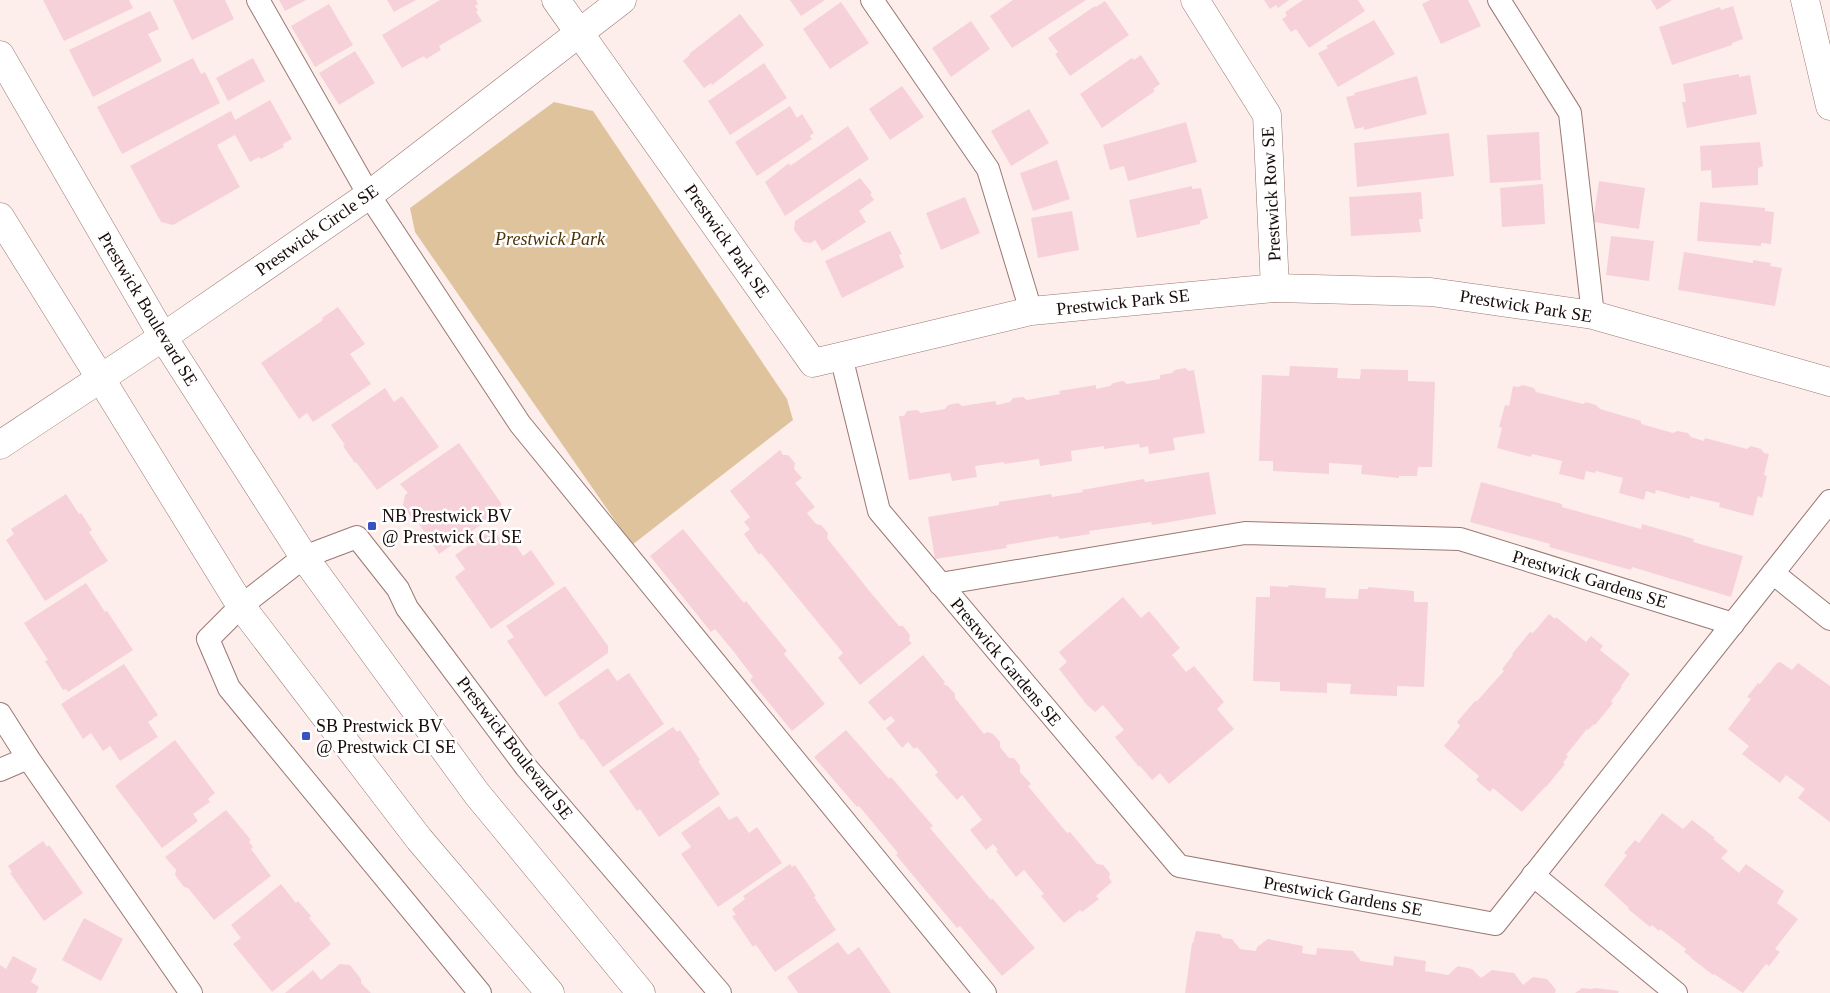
<svg xmlns="http://www.w3.org/2000/svg" width="1830" height="993" font-family="'Times New Roman',serif">
  <rect width="100%" height="100%" fill="#fdeeeb"/>
  <path fill="#dec39d" d="M554 102 593 111 787 399 793 420 632 545 415 232 410 208Z"/>
  <g fill="#f7d1d9">
    <path d="M43 0H129L133 8 64 41Z"/>
    <path d="M173 0H225L234 19 192 40Z"/>
    <path d="M279 0H306L285 11Z"/>
    <path d="M387 0H416L394 12Z"/>
    <path d="M440 0H476L478 4 475 6 478 10 476 12 482 21 439 46 441 50 426 59 424 56 402 68 382 35Z"/>
    <path d="M790 0H825L801 16Z"/>
    <path d="M1013 0H1086L1012 48 990 16Z"/>
    <path d="M1264 0H1289L1278 8 1276 5 1270 9Z"/>
    <path d="M1303 0H1358L1365 11 1309 48 1296 29 1291 32 1282 19 1287 16 1285 12Z"/>
    <path d="M1430 0H1468L1481 26 1441 44 1422 4Z"/>
    <path d="M1651 0H1672L1657 10Z"/>
    <path d="M1105 1 1129 35 1070 76 1055 54 1058 52 1048 38 1095 6 1096 7Z"/>
    <path d="M841 2 869 43 830 69 803 29Z"/>
    <path d="M329 4 353 45 315 67 291 26Z"/>
    <path d="M1733 6 1743 39 1732 43V45L1672 65 1659 27 1720 7 1721 10Z"/>
    <path d="M150 11 159 29 148 34 162 61 93 97 69 50Z"/>
    <path d="M740 14 764 45 712 85 711 83 704 88 683 61 690 55 689 54Z"/>
    <path d="M1374 20 1395 54 1338 87 1318 53 1328 48 1326 46Z"/>
    <path d="M971 21 990 49 951 77 932 48Z"/>
    <path d="M355 51 375 83 339 105 319 73Z"/>
    <path d="M1141 55 1160 84 1153 89 1155 91 1102 128 1080 94 1132 58 1134 60Z"/>
    <path d="M193 58 201 74 205 72 220 103 122 154 97 107Z"/>
    <path d="M253 58 265 81 228 101 216 78Z"/>
    <path d="M764 63 787 98 730 135 708 101Z"/>
    <path d="M1739 74V77L1750 75 1757 114 1687 128 1682 102H1686L1683 84Z"/>
    <path d="M1417 76 1427 114 1364 130V127L1355 129 1346 97 1355 95 1354 93Z"/>
    <path d="M902 86 924 117 890 140 869 109Z"/>
    <path d="M270 100 292 139 283 144 284 147 261 159 259 157 250 162 235 135 217 145 240 187 173 225 161 222 130 166 231 111 235 120Z"/>
    <path d="M790 106 797 118 802 114 814 133 810 136 812 139 757 176 735 142Z"/>
    <path d="M1029 109 1049 143 1011 166 991 131Z"/>
    <path d="M1186 122 1197 162 1128 181 1124 166 1110 170 1103 145Z"/>
    <path d="M848 126 869 159 785 216 765 182 789 163 790 166Z"/>
    <path d="M1539 132 1541 180 1490 183 1487 135Z"/>
    <path d="M1449 133 1454 176 1357 187 1354 143Z"/>
    <path d="M1760 142 1763 166 1758 168V185L1712 188 1711 170 1701 171 1700 146Z"/>
    <path d="M1057 160 1070 199 1033 211 1020 173Z"/>
    <path d="M860 178 872 193 870 194 874 200 859 211 866 222 822 251 815 240 811 243 803 242 794 230 795 221Z"/>
    <path d="M1599 181 1645 188 1639 229 1593 222Z"/>
    <path d="M1543 184 1545 224 1502 227 1500 188Z"/>
    <path d="M1192 186V189L1201 188 1208 218 1200 221V224L1137 238 1129 200Z"/>
    <path d="M1421 192 1423 219H1419L1421 232 1351 236 1349 197Z"/>
    <path d="M965 197 980 233 941 250 926 213Z"/>
    <path d="M1700 202 1765 208V211L1774 212 1771 244 1761 243V246L1697 241Z"/>
    <path d="M1072 211 1079 250 1038 258 1031 218Z"/>
    <path d="M890 231 902 254 899 255 904 267 842 298 825 261Z"/>
    <path d="M1611 236 1654 241 1649 281 1606 275Z"/>
    <path d="M1684 252 1753 263V260L1771 263 1770 266 1782 268 1775 306 1678 290Z"/>
    <path d="M338 307 365 344 350 354 371 384 313 422 307 413 299 419 261 363 323 320 322 318Z"/>
    <path d="M1290 366 1338 368 1337 378 1360 379 1361 369 1408 370V381L1435 382 1432 467H1418L1417 476H1399V478L1361 474 1362 465 1329 463V474L1273 471V461H1259L1262 375 1289 376Z"/>
    <path d="M1185 368 1189 371 1194 370 1205 433 1173 438 1175 450 1149 454 1148 446 1140 448 1139 444 1104 449V446L1071 451 1072 461 1040 466 1039 459 1004 464V462L975 466 977 477 952 481 950 473 909 480 899 416H904L907 411 917 410 921 413 945 409 948 405 958 403 962 406 995 401 997 405 1010 402 1013 398 1023 397 1027 400 1060 394 1059 391 1096 385V389L1110 386 1113 383 1123 381 1127 384 1160 379V375L1172 373 1175 370Z"/>
    <path d="M1523 385 1534 388 1536 392 1583 404 1586 402 1596 405 1600 409 1641 421V424L1673 433 1677 431 1688 433 1691 437 1704 441 1705 438 1747 449 1751 446 1761 449 1764 453 1769 454 1764 475 1767 476 1762 498 1758 496 1753 516 1719 507 1720 503 1690 496V499L1656 490 1655 494 1646 491 1644 500 1619 493 1623 478 1596 471 1595 473 1586 471 1584 480 1559 474 1562 461 1532 454 1531 457 1497 448 1502 428 1499 427 1505 405 1509 406 1513 386 1518 387Z"/>
    <path d="M385 388 394 402 402 396 439 447 377 490 356 462 355 463 343 446 345 445 331 425Z"/>
    <path d="M459 443 501 503 502 510 439 554 417 521 413 520 403 505 405 495 408 493 400 484Z"/>
    <path d="M780 450 783 455H788L795 463 794 469 802 478 795 483 815 507 807 513 816 524 821 525 828 533 827 538 871 593 899 626H903L910 635 909 641 912 643 860 685 838 658 843 653 761 553 759 555 744 534 750 529 744 522 750 517 730 491Z"/>
    <path d="M1209 472 1216 514 1152 525 1151 522 1089 531 1090 534 1059 539 1058 536 1006 545 1007 548 935 559 928 517 999 505V502L1051 494 1052 497 1083 492 1082 490 1144 479 1145 482Z"/>
    <path d="M1481 482 1562 504V507L1641 529 1642 524 1694 539 1693 542 1743 556 1731 597 1632 567 1631 570 1549 547 1550 544 1470 522Z"/>
    <path d="M66 494 79 514 81 513 92 530 89 532 108 561 45 601 6 540 14 534 11 529Z"/>
    <path d="M493 529 503 543 510 537 523 556 531 550 555 584 491 629 455 577 465 569 455 555Z"/>
    <path d="M683 529 744 603 746 601 787 651 784 654 825 704 792 731 750 680 753 677 734 652 715 629 711 632 650 556Z"/>
    <path d="M86 583 105 612 107 611 133 650 68 692 66 689 63 690 45 661 48 660 24 623Z"/>
    <path d="M1289 585 1326 588 1325 598 1358 599 1359 589H1368V587L1414 591V602H1428L1424 687 1397 686V696L1350 694 1351 684 1327 683V693L1280 691V682L1253 681 1256 597H1270V586L1288 587Z"/>
    <path d="M565 586 608 646V653L545 697 507 641 514 637 506 626Z"/>
    <path d="M1123 597 1141 618 1149 611 1180 648 1172 655 1186 672 1194 666 1224 702 1217 709 1234 729 1169 784 1160 773 1152 780 1140 766 1139 767 1115 737 1124 730 1103 705 1095 712 1087 705 1059 669 1067 662 1059 652Z"/>
    <path d="M1549 614 1555 619 1556 617 1586 642 1591 636 1603 646 1600 650 1630 674 1621 686 1622 687 1611 701 1613 703 1595 725 1594 724 1588 730 1587 729 1566 755 1568 756 1563 763 1565 764 1546 787H1545L1522 812 1493 788 1490 792 1476 780 1479 776 1444 746 1460 726 1457 722 1475 701H1477L1504 671 1502 669 1513 655 1512 654 1530 632 1533 633Z"/>
    <path d="M923 655 945 682 943 684 948 686 955 694V698L984 734 987 732 993 734 1000 742V747L1009 758H1014L1020 766V772L1031 784 1028 786 1067 833 1070 832 1097 864 1103 865 1110 873 1109 878 1112 882 1096 896 1099 899 1082 912 1080 910 1064 923 1041 896 1044 894 1024 870 1016 877 996 851 998 850 993 844 986 850 970 830 982 820 962 795 957 800 935 775 938 772 917 747 914 749 908 742 902 748 886 728 895 721 891 716 884 721 868 702Z"/>
    <path d="M1780 662 1792 670 1798 663 1830 686V822L1798 798 1805 789 1786 775 1780 783 1742 754 1749 746 1728 729 1751 699 1747 697 1758 683 1760 684 1777 663Z"/>
    <path d="M124 664 158 715 148 722 158 737 120 761 110 746 103 751 91 733 83 739 61 704Z"/>
    <path d="M608 668 617 681 629 673 664 724 603 767 583 739 581 740 558 703Z"/>
    <path d="M673 727 677 732 680 730 700 760 698 761 720 794 659 837 640 809 637 811 609 771Z"/>
    <path d="M846 730 889 779 891 777 933 826 930 828 991 900 992 898 1035 948 1002 976 960 926 957 928 896 855 898 853 859 806 857 807 814 757Z"/>
    <path d="M175 740 215 793 208 799 210 802 193 814 198 821 162 848 115 786Z"/>
    <path d="M719 806 729 820 737 816 749 833 757 827 782 863 718 907 681 854 691 847 681 833Z"/>
    <path d="M226 810 251 840 249 842 253 847 251 849 271 876 214 920 188 888 184 887 175 875 176 870 165 857Z"/>
    <path d="M1662 813 1683 829 1692 820 1715 838 1713 839 1728 851 1721 858 1739 873 1746 864 1784 891 1777 903 1798 919 1775 949 1780 952 1769 966 1766 964 1743 993 1714 974 1713 975 1691 958V957L1684 952 1686 949 1660 929 1659 931 1652 925 1650 927 1628 909 1629 908 1604 885 1627 855 1624 853 1635 840 1639 843Z"/>
    <path d="M43 841 47 847 49 845 83 893 44 921 10 873 12 872 8 866Z"/>
    <path d="M790 864 792 867 795 865 816 896 814 897 836 930 775 972 756 945 753 947 732 916 736 915 732 909 745 899 743 896Z"/>
    <path d="M281 884 296 903 298 901 311 916 309 918 331 944 272 992 233 944 241 938 231 925Z"/>
    <path d="M84 918 123 939 101 981 62 960Z"/>
    <path d="M1196 931 1220 934 1223 938 1232 939 1240 949 1256 951 1257 947 1268 939 1303 946 1302 953 1316 955 1317 948 1353 951 1361 961 1393 966 1394 956 1426 961 1425 971 1448 975 1458 966 1472 969 1481 978 1492 970 1514 973 1523 985 1533 977 1547 979 1556 990 1555 993H1185L1192 943H1193Z"/>
    <path d="M838 942 848 955 859 947 891 993H798L787 977Z"/>
    <path d="M13 956 37 969 31 982 39 987 36 993H0V965L6 969Z"/>
    <path d="M340 964 350 965 361 979V983L371 993H285L313 970 321 980Z"/>
    <path d="M1582 988 1591 989 1596 988 1619 991 1618 993H1575Z"/>
  </g>
  <g fill="none" stroke-linecap="round" stroke-linejoin="round">
    <defs>
      <g id="service">
        <path d="M258 0 369 195 520 424 985 993"/>
        <path d="M872 0 988 169 1031 311"/>
        <path d="M1499 0 1570 113 1593 315"/>
        <path d="M841 356 879 511 1179 866 1495 924 1830 501"/>
        <path d="M1773 573 1830 619"/>
        <path d="M940 584 1245 533 1460 539 1733 624"/>
        <path d="M0 714 28 758 191 993"/>
        <path d="M0 770 28 758"/>
        <path d="M1533 875 1676 993"/>
        <path d="M480 993 229 688 208 639 241 606 304 557 357 537 398 589 407 608 526 767 720 993"/>
      </g>
      <g id="minor">
        <path d="M556 0 813 363 1031 311 1275 288 1431 292 1593 315 1830 382"/>
        <path d="M1195 0 1267 115 1275 288"/>
        <path d="M1805 0 1830 106"/>
        <path d="M0 55 163 337"/>
        <path d="M0 217 101 379"/>
      </g>
      <g id="tertiary">
        <path d="M163 337 304 557 477 794 641 993"/>
        <path d="M101 379 241 606 419 839 550 993"/>
        <path d="M0 445 163 337 369 195 622 0"/>
      </g>
    </defs>
    <use href="#service" stroke="#9a7873" stroke-width="24"/>
    <use href="#minor" stroke="#9a7873" stroke-width="29"/>
    <use href="#tertiary" stroke="#9a7873" stroke-width="29"/>
    <use href="#service" stroke="#fff" stroke-width="22"/>
    <use href="#minor" stroke="#fff" stroke-width="28"/>
    <use href="#tertiary" stroke="#fff" stroke-width="28"/>
  </g>
  <g fill="#3752c3" stroke="#fff" stroke-width="2">
    <rect x="367" y="521" width="10" height="10" rx="2.5"/>
    <rect x="301" y="731" width="10" height="10" rx="2.5"/>
  </g>
  <g text-anchor="middle" stroke-width="5" stroke-linejoin="round" paint-order="stroke">
    <g font-size="18" fill="#170b09" stroke="#fff">
      <text transform="translate(1271 194) rotate(-93)" y="6">Prestwick Row SE</text>
      <text transform="translate(317 230) rotate(-35)" y="6">Prestwick Circle SE</text>
      <text transform="translate(727 241) rotate(55)" y="6">Prestwick Park SE</text>
      <text transform="translate(1123 302) rotate(-6)" y="6">Prestwick Park SE</text>
      <text transform="translate(1526 306) rotate(9)" y="6">Prestwick Park SE</text>
      <text transform="translate(148 309) rotate(59)" y="6">Prestwick Boulevard SE</text>
      <text transform="translate(1590 579) rotate(17)" y="6">Prestwick Gardens SE</text>
      <text transform="translate(1006 662) rotate(50)" y="6">Prestwick Gardens SE</text>
      <text transform="translate(515 748) rotate(52)" y="6">Prestwick Boulevard SE</text>
      <text transform="translate(1343 896) rotate(10)" y="6">Prestwick Gardens SE</text>
    </g>
    <g font-size="18" font-style="italic" fill="#4c3305" stroke="#fff">
      <text x="550" y="245">Prestwick Park</text>
    </g>
    <g font-size="18" fill="#170b09" stroke="#fff" text-anchor="start">
      <text x="382" y="522">NB Prestwick BV<tspan x="382" dy="21">@ Prestwick CI SE</tspan></text>
      <text x="316" y="732">SB Prestwick BV<tspan x="316" dy="21">@ Prestwick CI SE</tspan></text>
    </g>
  </g>
</svg>
